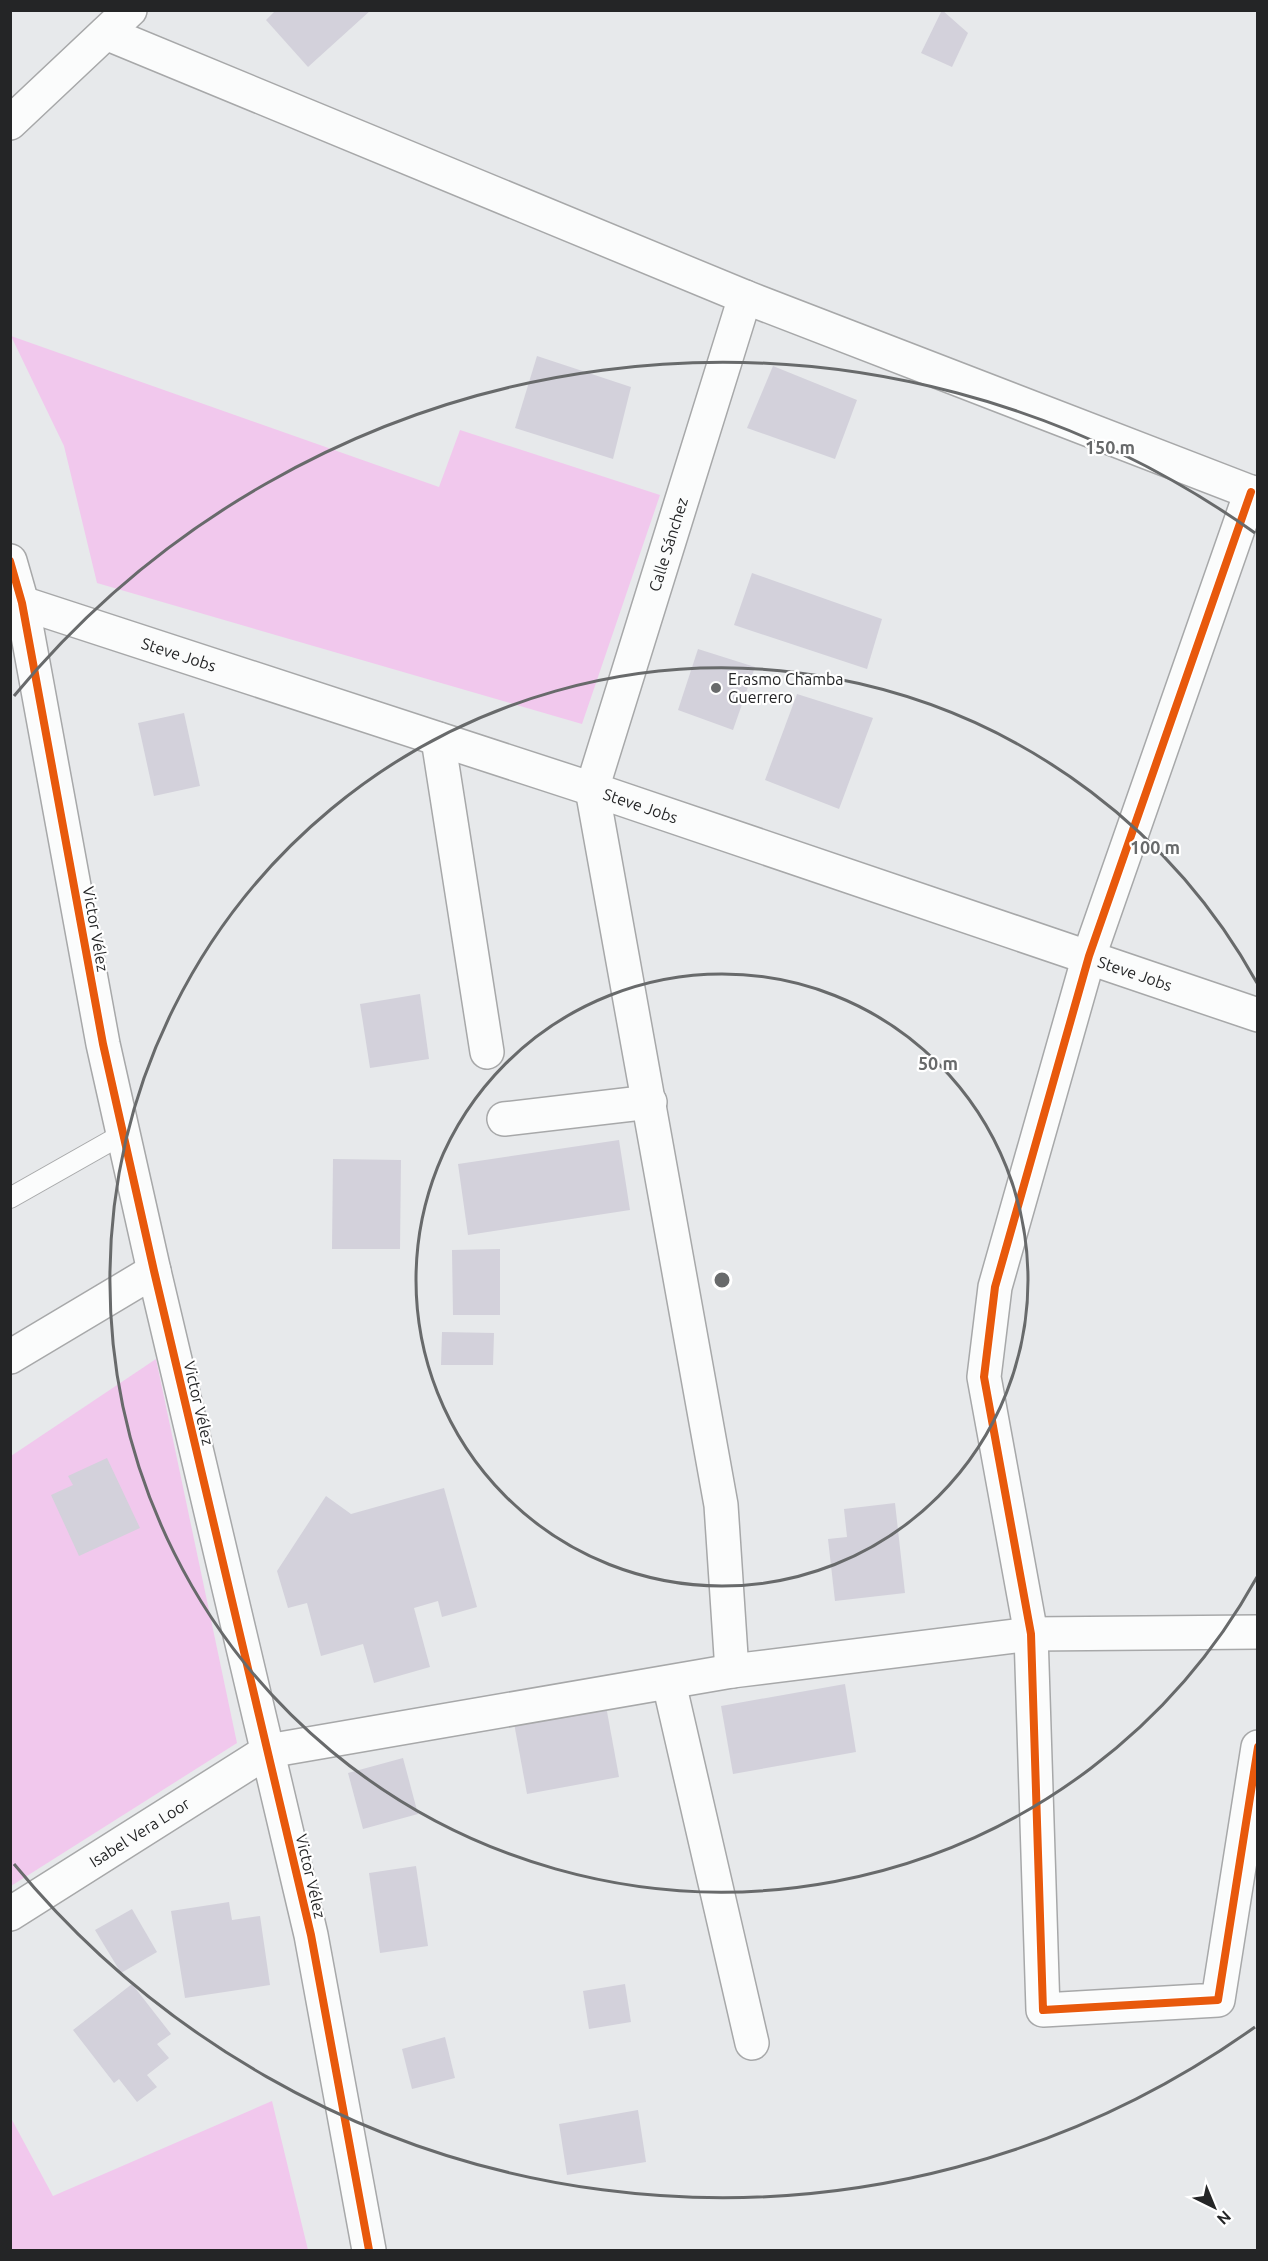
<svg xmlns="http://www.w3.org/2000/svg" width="1268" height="2261" font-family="Ubuntu,sans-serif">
  <rect width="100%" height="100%" fill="#e7e9eb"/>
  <g fill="#f1c8ed">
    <path d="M11 336 439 487 460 430 660 495 582 724 97 583 64 446Z"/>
    <path d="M156 1359 237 1743 11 1886V1456Z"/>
    <path d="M272 2101 308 2250H11V2118L53 2196Z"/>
  </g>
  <g fill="#d3d1db">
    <path d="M276 10H371L308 67 266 20Z"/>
    <path d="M942 10 968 33 952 67 921 53Z"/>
    <path d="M537 356 631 387 613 459 515 428Z"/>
    <path d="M773 366 857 400 835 459 747 428Z"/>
    <path d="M752 573 882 619 867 669 734 625Z"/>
    <path d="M698 649 755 667 733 730 678 710Z"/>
    <path d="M797 694 873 718 839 809 765 780Z"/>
    <path d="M184 713 200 786 154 796 138 723Z"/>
    <path d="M420 994 429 1059 370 1068 360 1004Z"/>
    <path d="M619 1140 630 1210 468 1235 458 1164Z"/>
    <path d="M333 1159 401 1160 400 1249H332Z"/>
    <path d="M500 1249V1315H453L452 1250Z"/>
    <path d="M442 1332 494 1333 493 1365H441Z"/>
    <path d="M107 1458 140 1528 79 1556 51 1495 73 1485 68 1476Z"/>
    <path d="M444 1488 477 1607 442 1617 438 1601 414 1608 430 1667 374 1683 363 1644 321 1656 307 1603 288 1608 277 1571 326 1496 351 1514Z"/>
    <path d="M895 1503 905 1593 835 1601 828 1539 847 1537 844 1509Z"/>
    <path d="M845 1684 856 1752 733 1774 721 1706Z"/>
    <path d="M606 1706 619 1777 527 1794 514 1723Z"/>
    <path d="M403 1758 418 1814 363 1829 348 1773Z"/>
    <path d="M416 1866 428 1946 380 1953 369 1873Z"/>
    <path d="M229 1902 232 1920 260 1916 270 1985 185 1998 171 1911Z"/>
    <path d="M132 1909 157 1952 121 1973 95 1930Z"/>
    <path d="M132 1984 171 2034 157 2044 169 2058 147 2075 157 2087 137 2102 119 2079 114 2083 73 2030Z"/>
    <path d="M625 1984 631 2022 589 2029 583 1991Z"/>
    <path d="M445 2037 455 2078 412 2089 402 2049Z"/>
    <path d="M638 2110 646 2162 567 2175 559 2124Z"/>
  </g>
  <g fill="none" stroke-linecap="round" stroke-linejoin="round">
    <defs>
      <path id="lane" d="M10 1198 123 1134"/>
      <g id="street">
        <path d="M106 33 745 297 1258 495"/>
        <path d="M10 123 130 10"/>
        <path d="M1251 492 1089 956 995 1287 984 1377 1031 1634 1043 2010 1218 2000 1258 1747"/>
        <path d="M10 561 22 603 103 1044 154 1271 311 1935 369 2250"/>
        <path id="s1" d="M22 603 592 789 1258 1015"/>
        <path d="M438 739 487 1052"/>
        <path d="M504 1119 650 1102"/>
        <path d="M10 1357 154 1271"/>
        <path id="s2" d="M732 1671 721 1505 592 789 745 297"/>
        <path d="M669 1683 752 2043"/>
        <path id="s3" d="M10 1914 268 1751 732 1671 1031 1634 1258 1632"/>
      </g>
    </defs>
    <use href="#lane" stroke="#a7a8a9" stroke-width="22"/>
    <use href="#street" stroke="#a7a8a9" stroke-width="36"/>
    <use href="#lane" stroke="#fbfcfc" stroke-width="20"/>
    <use href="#street" stroke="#fbfcfc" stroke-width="33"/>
    <defs>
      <g id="cycleway">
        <path d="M1251 492 1089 956 995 1287 984 1377 1031 1634 1043 2010 1218 2000 1258 1747"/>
        <path d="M10 561 22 603 103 1044 154 1271 311 1935 369 2250"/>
      </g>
    </defs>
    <use href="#cycleway" stroke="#fff" stroke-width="11"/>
    <use href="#cycleway" stroke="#e8590c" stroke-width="8"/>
  </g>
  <g fill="none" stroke="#686a6b" stroke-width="3">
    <circle cx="722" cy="1280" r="306"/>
    <path d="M1257 1577A612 612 0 1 1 1257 983"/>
    <path d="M1255 2027A918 918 0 0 1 14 1864M14 696A918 918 0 0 1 1255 533"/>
  </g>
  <circle fill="#686a6b" stroke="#fff" stroke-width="2" cx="716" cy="688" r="6"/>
  <g text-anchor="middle" stroke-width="4.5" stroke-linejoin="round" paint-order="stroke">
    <g font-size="16" fill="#242526" stroke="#fff">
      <text dy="6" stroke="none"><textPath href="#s2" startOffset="1150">Calle Sánchez</textPath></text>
      <text dy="6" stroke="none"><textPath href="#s1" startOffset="165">Steve Jobs</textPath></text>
      <text dy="6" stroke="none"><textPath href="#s1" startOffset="651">Steve Jobs</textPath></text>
      <text transform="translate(96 929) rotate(80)" y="6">Victor Vélez</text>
      <text dy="6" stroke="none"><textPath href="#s1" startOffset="1173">Steve Jobs</textPath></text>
      <text transform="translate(199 1403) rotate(77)" y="6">Victor Vélez</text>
      <text dy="6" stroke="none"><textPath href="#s3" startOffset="153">Isabel Vera Loor</textPath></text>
      <text transform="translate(311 1876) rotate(77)" y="6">Victor Vélez</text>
    </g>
    <g font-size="16" fill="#242526" stroke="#fff" text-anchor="start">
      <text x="728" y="685">Erasmo Chamba<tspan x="728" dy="18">Guerrero</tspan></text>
    </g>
  </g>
  <circle cx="722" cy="1280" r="9" fill="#686a6b" stroke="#fff" stroke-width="3"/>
  <g font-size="18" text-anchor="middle" font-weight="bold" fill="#686a6b" stroke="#fff" stroke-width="4.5" stroke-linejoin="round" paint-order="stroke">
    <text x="1110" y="454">150 m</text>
    <text x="1155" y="854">100 m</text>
    <text x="938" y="1070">50 m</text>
  </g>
  <rect width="1268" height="2261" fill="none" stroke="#242526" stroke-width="24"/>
  <g transform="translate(1214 2207) rotate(137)" stroke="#ffffff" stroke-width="4.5" paint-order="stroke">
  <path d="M0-4.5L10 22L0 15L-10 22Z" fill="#242526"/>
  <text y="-9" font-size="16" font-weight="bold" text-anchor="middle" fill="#242526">N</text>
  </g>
</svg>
